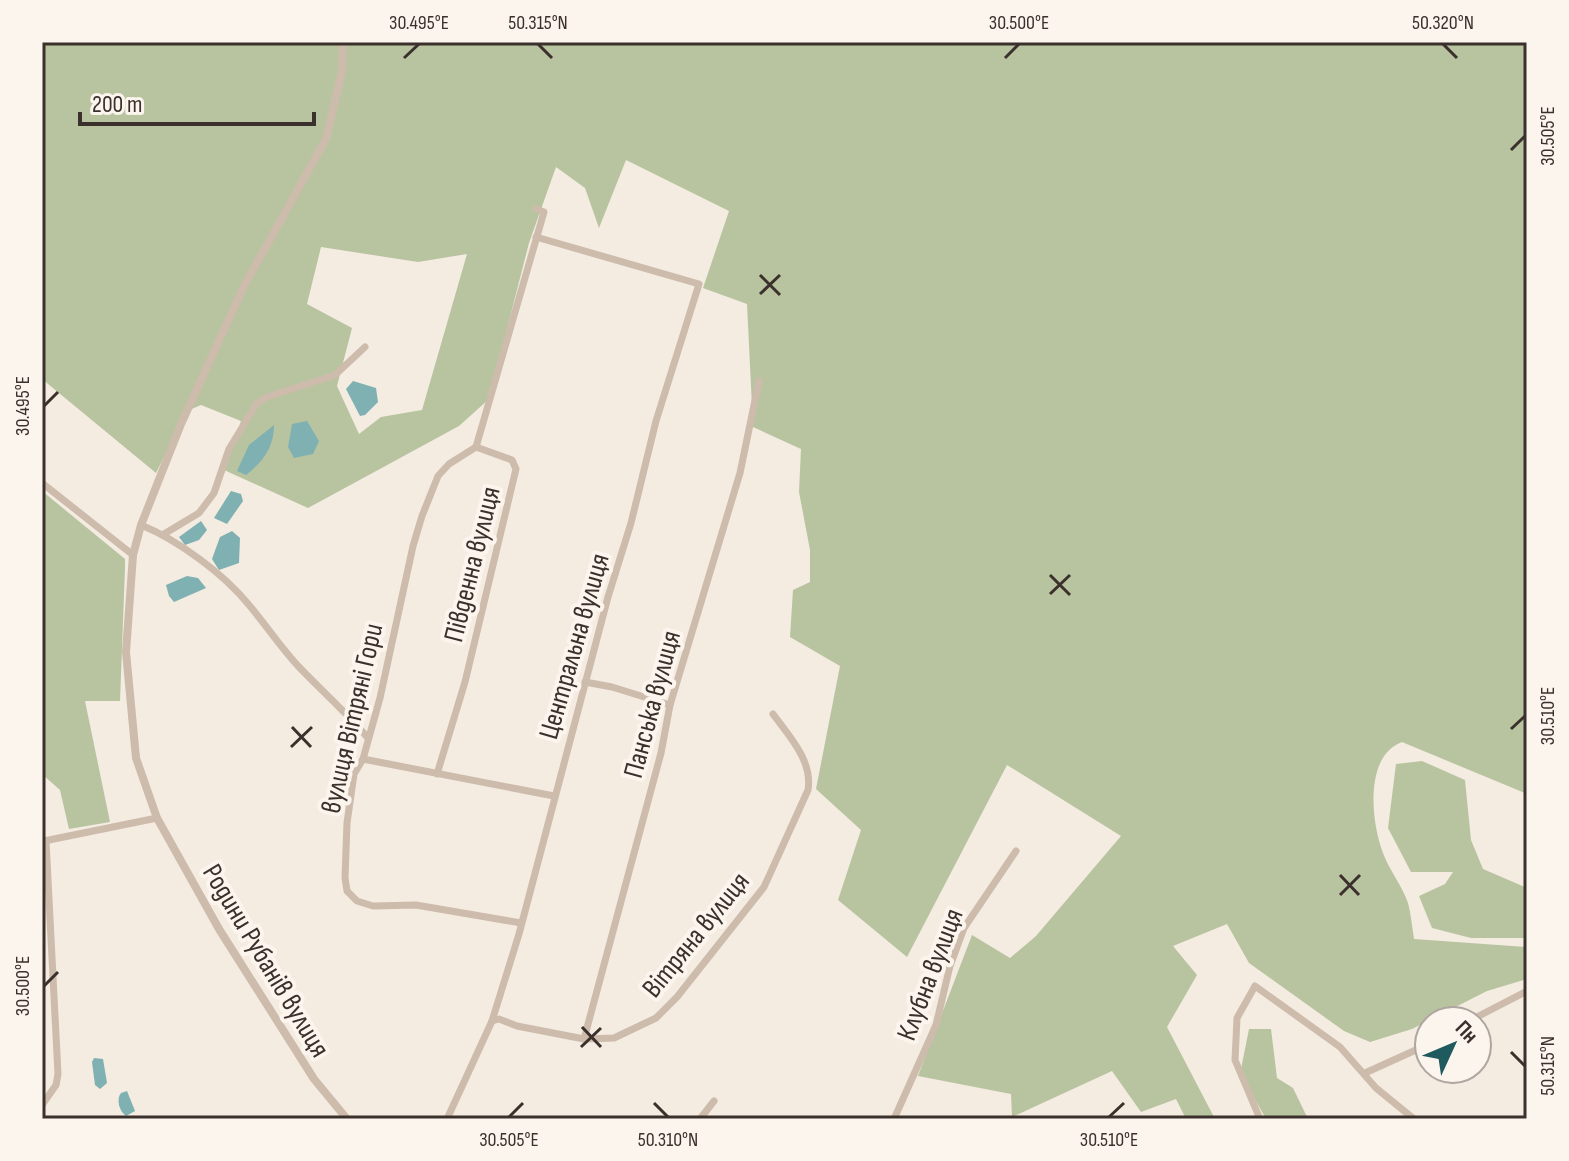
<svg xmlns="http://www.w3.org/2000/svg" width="1569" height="1161" font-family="'Sofia Sans Condensed',sans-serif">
  <rect width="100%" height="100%" fill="#f4ebe1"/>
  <g fill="#b8c4a0" fill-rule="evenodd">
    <path d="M42 42H1527V794L1402 742C1364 756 1371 822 1383 853 1389 870 1402 885 1408 903 1411 914 1412 927 1414 939L1527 947V979L1487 991 1412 1029 1370 1042 1344 1031 1249 963 1227 924 1173 946 1197 975 1167 1027 1215 1119H1186L1176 1099 1141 1112 1112 1071 1012 1117 1011 1094 918 1076 972 935 1010 958 1036 936 1121 836 1007 765 907 957 838 900 861 830 816 789 840 666 790 637 793 590 810 582V550L799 492 801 449 753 427 747 304 703 288 729 211 626 160 599 228 585 188 556 167 529 243 489 399 459 426 308 508 224 470 241 421 201 405 187 411 156 473 42 379ZM321 247 418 262 467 254 422 410 381 417 359 434 337 386 352 328 307 304Z"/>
    <path d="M42 491 125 559V568L120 701H85L110 822 69 829 60 790 42 774Z"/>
    <path d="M1422 761 1465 780 1471 840 1483 869 1527 888V938H1471L1432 928 1419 896 1445 884 1453 872H1411L1388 828 1396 764Z"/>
    <path d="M1249 1029H1271L1277 1078 1293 1088 1308 1119H1266L1247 1085 1241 1069Z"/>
  </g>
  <g fill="#7fb0b2">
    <path d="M353 381 376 388 378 402 365 415 360 416 346 389Z"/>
    <path d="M307 421 319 441 313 454 294 458 288 447 292 424Z"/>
    <path d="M274 425C274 447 263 462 246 475L237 471 249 445Z"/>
    <path d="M231 491 241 494 243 501 227 524 214 518Z"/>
    <path d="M201 521 207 530 199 540 185 545 179 537Z"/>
    <path d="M232 531 240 538 239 563 219 570 212 559 220 537Z"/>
    <path d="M187 576 198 578 206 588 174 602 169 596 166 585Z"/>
    <path d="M94 1058 103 1059 107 1083 100 1089 95 1085 92 1062Z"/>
    <path d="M127 1091 135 1111 126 1116C119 1111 116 1099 121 1093Z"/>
  </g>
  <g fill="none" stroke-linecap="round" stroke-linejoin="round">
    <g stroke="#cdbbac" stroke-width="7">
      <path d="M476 447 449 464 438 476 422 516 413 546 380 698 363 759 354 774 347 823 345 878 347 891 357 901 373 906 416 905 521 923"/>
      <path d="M476 447 544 212 536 209"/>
      <path d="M42 483 133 555"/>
      <path d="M141 525C178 540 224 574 249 605 266 625 281 648 299 667 322 691 347 713 368 738"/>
      <path d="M164 534 199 513 214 493 229 449 257 403 267 397 335 375 365 347"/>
      <path d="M585 682 612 687 670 705"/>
      <path d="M363 759 554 796"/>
      <path d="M437 774 465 682 516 469 512 460 476 447"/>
      <path d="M44 841 157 818"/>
      <path d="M492 1021 519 934 608 597 631 523 656 421 699 284 536 237"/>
      <path d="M1469 1021 1527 991"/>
      <path d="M584 1039 661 753 670 705 740 473 759 381"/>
      <path d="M1365 1073 1429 1044"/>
      <path d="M42 1105 56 1085 58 1074 46 841"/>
      <path d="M447 1119 492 1021 499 1019 517 1026 584 1039 614 1038 656 1018 677 997 764 887 808 790C813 761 789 736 773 714"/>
      <path d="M700 1119 714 1101"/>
      <path d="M894 1119 936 1025 950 966 964 928 1016 851"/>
      <path d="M1260 1119 1235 1060 1237 1018 1255 986 1340 1047 1376 1088 1414 1119"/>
    </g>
    <path stroke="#cdbbac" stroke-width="8" d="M343 42 342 71 326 139 244 286 181 424 141 525 133 555 126 652 136 758 157 818 219 929 314 1079 347 1119"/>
  </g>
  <path fill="none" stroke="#3b302b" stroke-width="3" d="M538 44 552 58M1443 44 1457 58M404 58 419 44M1005 58 1019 44M1511 150 1525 136M760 275 780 295M760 294 780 275M44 406 58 392M1050 575 1070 595M1050 594 1070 575M292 727 311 747M1511 729 1525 716M291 747 312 727M1340 875 1359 895M1340 895 1360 875M44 986 58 972M582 1027 601 1047M581 1047 601 1028M1511 1052 1525 1066M654 1103 668 1117M509 1117 523 1103M1109 1117 1124 1103"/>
  <g text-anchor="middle" stroke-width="8" stroke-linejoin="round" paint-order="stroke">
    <g font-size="28" fill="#3b302b" stroke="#fbf5ee">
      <text transform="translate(471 564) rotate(-76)" y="10">Південна вулиця</text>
      <text transform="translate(573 646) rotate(-74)" y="10">Центральна вулиця</text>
      <text transform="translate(651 704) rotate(-75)" y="10">Панська вулиця</text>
      <text transform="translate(351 718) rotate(-77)" y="10">вулиця Вітряні Гори</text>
      <text transform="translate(695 934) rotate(-51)" y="10">Вітряна вулиця</text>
      <text transform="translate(267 960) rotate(59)" y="10">Родини Рубанів вулиця</text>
      <text transform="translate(929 974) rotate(-69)" y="10">Клубна вулиця</text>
    </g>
  </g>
  <rect width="1569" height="1161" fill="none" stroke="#fbf5ee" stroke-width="88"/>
  <g transform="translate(1453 1045) rotate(46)"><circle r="38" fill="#fbf5ee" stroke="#aea6a0" stroke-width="2"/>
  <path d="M0-6L14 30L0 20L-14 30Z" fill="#1f5a5e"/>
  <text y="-12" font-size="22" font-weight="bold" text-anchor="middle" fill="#3b302b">Пн</text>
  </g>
  <path d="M80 112v12h234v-12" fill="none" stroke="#3b302b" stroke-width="4"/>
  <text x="92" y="112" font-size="24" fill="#3b302b" stroke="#fbf5ee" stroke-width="6" paint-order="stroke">200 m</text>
  <rect x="44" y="44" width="1481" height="1073" fill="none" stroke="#3b302b" stroke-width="3"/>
  <g font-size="20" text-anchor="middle" fill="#3b302b">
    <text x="419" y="29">30.495°E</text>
    <text x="538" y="29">50.315°N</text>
    <text x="1019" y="29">30.500°E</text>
    <text x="1443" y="29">50.320°N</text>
    <text transform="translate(1547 136) rotate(-90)" y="7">30.505°E</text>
    <text transform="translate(22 406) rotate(-90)" y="7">30.495°E</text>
    <text transform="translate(1547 716) rotate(-90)" y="7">30.510°E</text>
    <text transform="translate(22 986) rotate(-90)" y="7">30.500°E</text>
    <text transform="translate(1547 1066) rotate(-90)" y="7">50.315°N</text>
    <text x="509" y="1146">30.505°E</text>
    <text x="668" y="1146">50.310°N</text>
    <text x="1109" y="1146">30.510°E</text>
  </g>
</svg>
